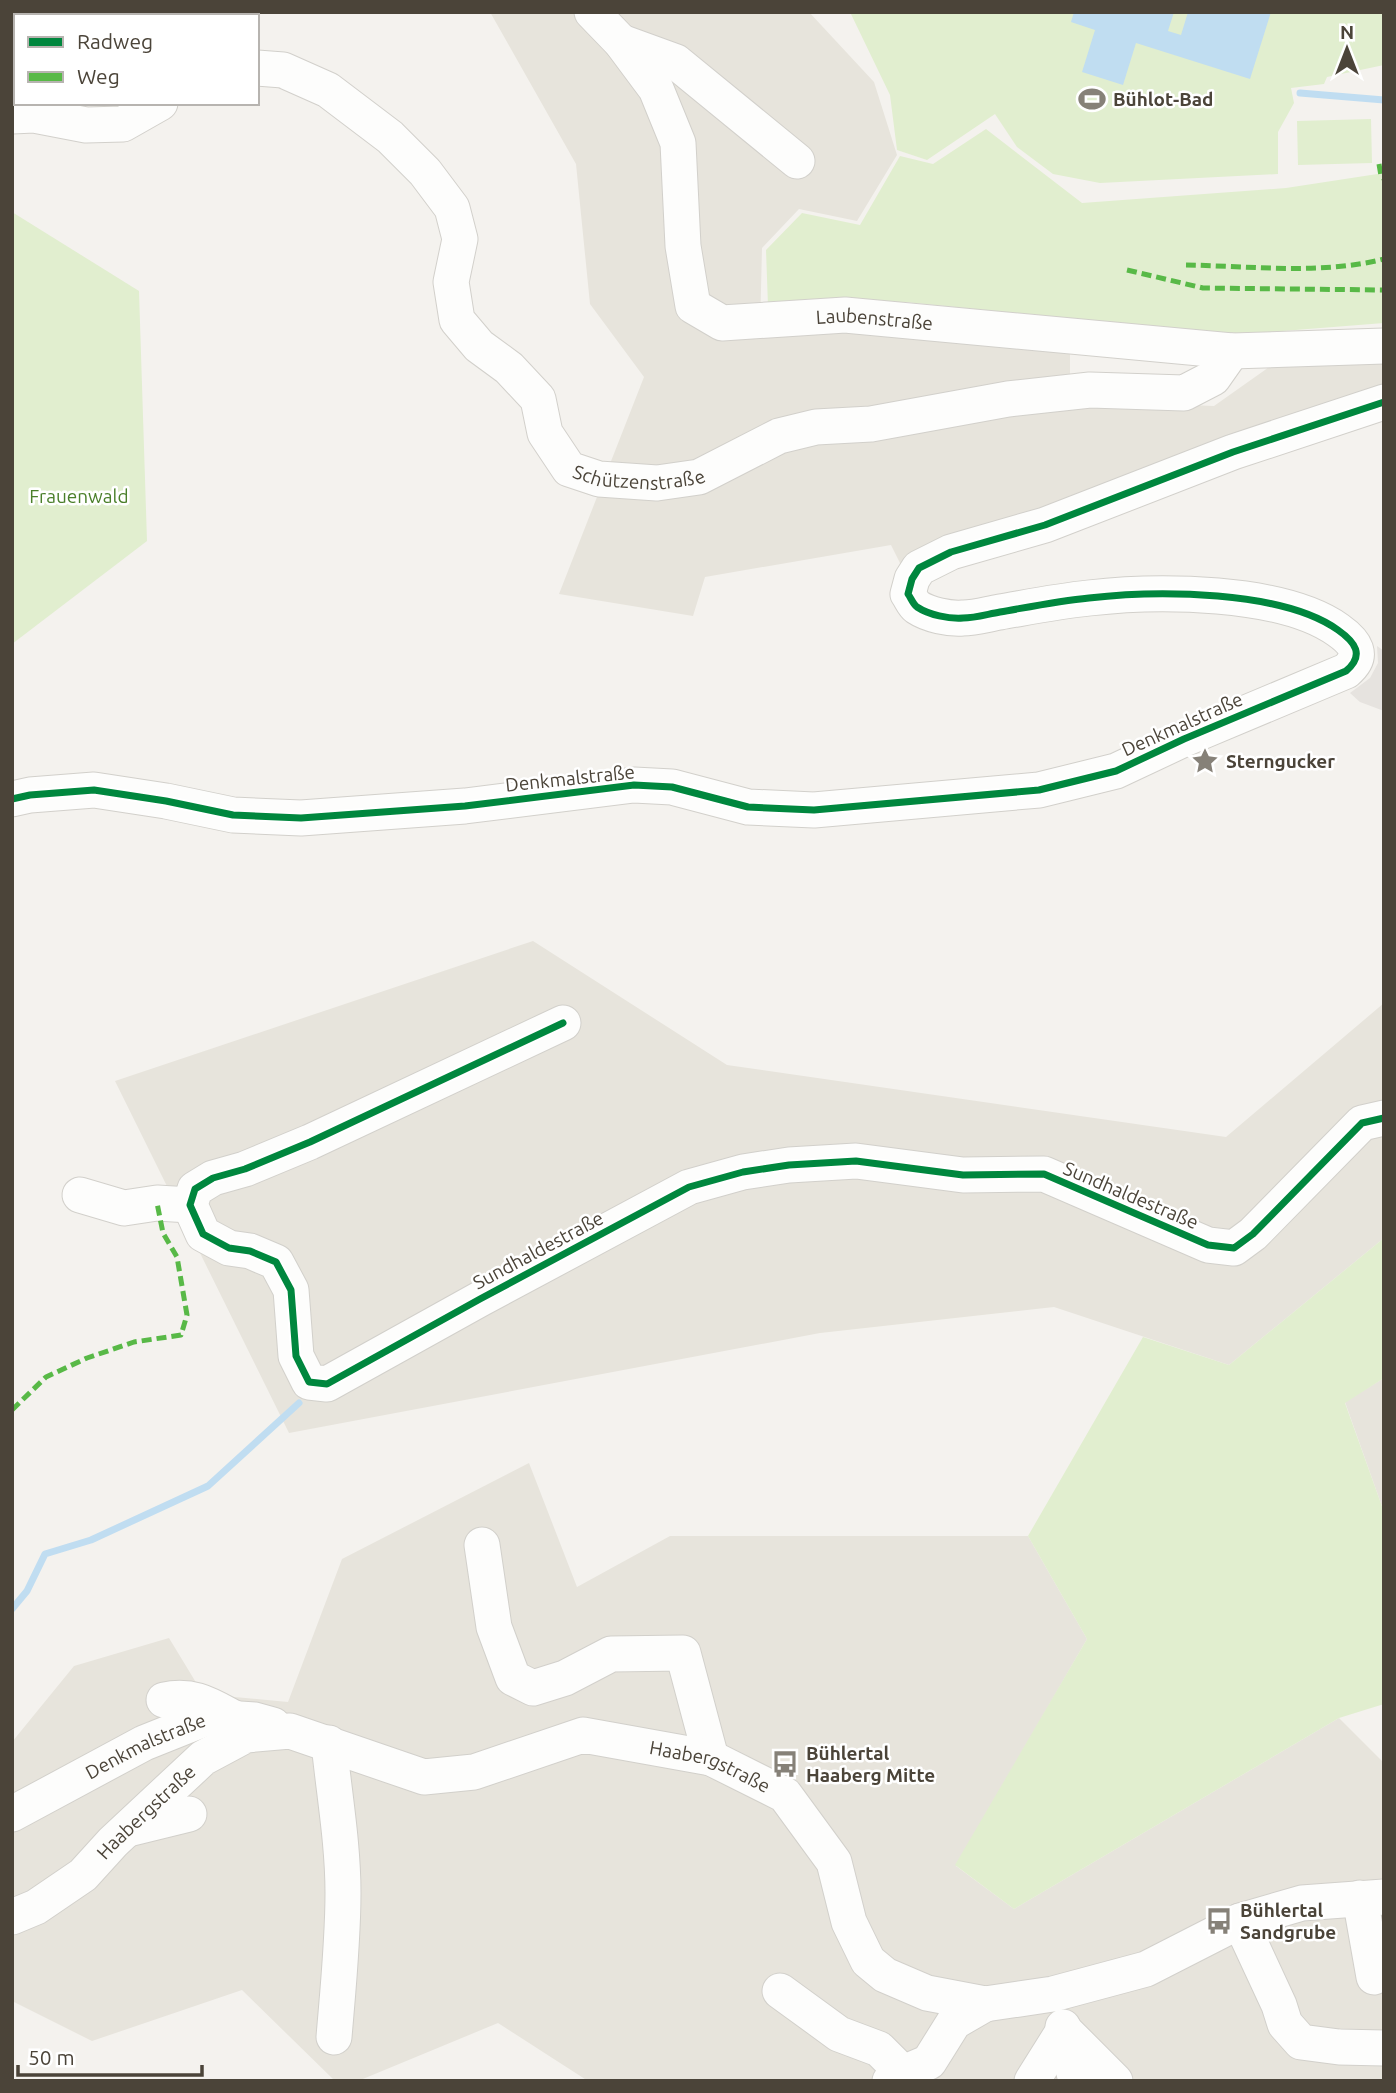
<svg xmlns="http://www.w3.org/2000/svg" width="1396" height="2093" font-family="Ubuntu,sans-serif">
  <rect width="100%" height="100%" fill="#f4f2ee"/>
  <g fill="#e7e4dc">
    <path d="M490 12H809L874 82 897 155 857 221 799 209 762 248 760 331 840 324 1070 346V400L1214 406 1275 363 1384 357V396L903 569 891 545 705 577 693 616 559 594 644 377 590 304 576 164Z"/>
    <path d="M533 941 727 1065 1226 1137 1384 1003V1238L1229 1365 1054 1307 820 1333 289 1433 115 1081Z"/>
    <path d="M1384 1378V1512L1345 1402Z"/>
    <path d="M529 1463 577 1587 670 1536H1028L1087 1639 956 1866 1014 1909 1339 1718 1384 1763V2081H588L498 2023 358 2081H335L242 1990 92 2041 12 2001V1742L74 1666 169 1638 203 1694 288 1702 342 1559Z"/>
  </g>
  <g fill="#e1eecf">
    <path d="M850 12H1384V65L1327 77 1324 84 1291 88 1294 103 1278 132V174L1100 183 1053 174 1017 147 995 114 927 160 897 150 890 95Z"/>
    <path d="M1371 119 1372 163 1298 165 1297 121Z"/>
    <path d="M986 129 1082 203 1286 188 1384 173V323L1233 335 905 302 768 306 766 250 802 213 860 225 900 156 933 164Z"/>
    <path d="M12 212 139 291 147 541 12 644Z"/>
    <path d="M1384 1238V1378L1345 1403 1384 1512V1704L1339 1718 1014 1909 955 1865 1087 1639 1028 1536 1143 1337 1229 1365Z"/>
  </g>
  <path fill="#e6e3df" d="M1377 646 1384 651V711L1360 702 1350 693 1370 678 1378 663Z"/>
  <path fill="#c0ddf1" d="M1074 12H1174L1168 31 1181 35 1188 12H1271L1250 79 1136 43 1123 85 1082 72 1095 30 1071 22Z"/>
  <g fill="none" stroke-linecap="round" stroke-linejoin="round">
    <g stroke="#c0ddf1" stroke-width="7">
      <path d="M1300 93 1384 100"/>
      <path d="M12 1609 27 1591 45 1554 91 1540 208 1486 299 1403"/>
    </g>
    <defs>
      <g id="minor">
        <path id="s1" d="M592 12 621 42 656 89 678 143 683 246 693 306 722 323 845 315 1232 351 1384 346"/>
        <path d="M621 42 676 62 797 161"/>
        <path id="s2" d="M257 68 283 70 328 90 390 137 425 172 452 208 460 239 451 282 457 320 479 346 509 368 538 399 545 433 569 469 599 479 657 483 699 477 779 436 816 427 871 424 1008 399 1090 390 1184 393 1213 378 1232 351"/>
        <path d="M12 116 34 115 86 125 123 124 160 103"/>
        <path d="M12 799 30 795 94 790 166 801 233 815 301 818 465 806 634 785 672 787 748 807 814 810 1039 790 1116 771 1184 739 1346 671C1365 655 1355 642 1338 630 1282 590 1156 590 1089 598 1059 601 1029 607 1000 612 988 614 975 618 963 618 949 619 929 615 917 607 913 604 911 598 908 594L912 579 919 568 951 552 1045 525 1233 452 1384 402"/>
        <path d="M563 1023 310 1142 245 1169 213 1178 195 1189 190 1205 203 1234 229 1248 250 1251 276 1262 291 1290 296 1356 309 1382 327 1384 480 1299 689 1187 743 1172 789 1165 856 1161 963 1175 1044 1174 1208 1245 1234 1248 1253 1234 1362 1123 1384 1118"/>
        <path d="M80 1195 124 1208 157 1203 190 1205"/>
        <path d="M482 1545 494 1627 513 1678 533 1688 565 1678 611 1654 683 1653 711 1758"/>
        <path d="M164 1700C192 1694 208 1704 232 1717"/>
        <path d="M329 1743C334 1793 343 1843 343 1893 343 1941 338 1989 334 2037"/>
        <path id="s3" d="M12 1814 144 1743 209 1717 255 1720 273 1725"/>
        <path d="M128 1829 189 1814"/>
        <path d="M1360 1898 1374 1977"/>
        <path id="s4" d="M12 1917 36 1907 83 1875 113 1842 203 1758 246 1735 290 1731 424 1777 474 1772 583 1735 711 1758 785 1795 834 1862 849 1922 868 1961 885 1975 927 1993 985 2004 1053 1994 1146 1969 1240 1921 1302 1903 1384 1897"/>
        <path d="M1240 1921 1279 2005 1285 2024 1301 2042 1339 2047 1384 2048"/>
        <path d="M780 1991 839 2034 879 2049 903 2073"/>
        <path d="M1063 2027 1076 2081"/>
        <path d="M890 2081 903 2073 929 2062 954 2022 985 2004"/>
        <path d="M1032 2081 1064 2030 1115 2081"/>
      </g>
    </defs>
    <use href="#minor" stroke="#d2d0cb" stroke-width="37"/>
    <use href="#minor" stroke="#fdfdfc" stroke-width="35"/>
    <g stroke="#58b947" stroke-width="5" stroke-dasharray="10 5" stroke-linecap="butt">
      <path d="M1379 164 1381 176 1384 179"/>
      <path d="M1186 265C1250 266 1322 275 1384 259"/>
      <path d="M1127 270 1203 288 1384 290"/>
      <path d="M12 1410 46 1377 87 1358 134 1342 181 1335 187 1315 177 1257 163 1233 157 1203"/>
    </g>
    <defs>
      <g id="cycleway">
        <path d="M12 799 30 795 94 790 166 801 233 815 301 818 465 806 634 785 672 787 748 807 814 810 1039 790 1116 771 1184 739 1346 671C1365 655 1355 642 1338 630 1282 590 1156 590 1089 598 1059 601 1029 607 1000 612 988 614 975 618 963 618 949 619 929 615 917 607 913 604 911 598 908 594L912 579 919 568 951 552 1045 525 1233 452 1384 402"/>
        <path d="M563 1023 310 1142 245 1169 213 1178 195 1189 190 1205 203 1234 229 1248 250 1251 276 1262 291 1290 296 1356 309 1382 327 1384 480 1299 689 1187 743 1172 789 1165 856 1161 963 1175 1044 1174 1208 1245 1234 1248 1253 1234 1362 1123 1384 1118"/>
      </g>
    </defs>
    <use href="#cycleway" stroke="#fff" stroke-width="11"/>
    <use href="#cycleway" stroke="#00873e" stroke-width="7"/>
  </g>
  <defs>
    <symbol id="stadium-bare" viewBox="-9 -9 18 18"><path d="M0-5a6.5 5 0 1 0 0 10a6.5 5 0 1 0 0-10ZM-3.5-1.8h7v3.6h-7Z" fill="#868178" stroke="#fff" stroke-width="2.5" paint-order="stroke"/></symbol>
    <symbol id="sight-bare" viewBox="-9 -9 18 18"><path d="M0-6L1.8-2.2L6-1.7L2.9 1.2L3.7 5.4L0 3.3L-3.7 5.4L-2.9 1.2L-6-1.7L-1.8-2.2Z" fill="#868178" stroke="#fff" stroke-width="2.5" paint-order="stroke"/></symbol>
    <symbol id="bus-bare" viewBox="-9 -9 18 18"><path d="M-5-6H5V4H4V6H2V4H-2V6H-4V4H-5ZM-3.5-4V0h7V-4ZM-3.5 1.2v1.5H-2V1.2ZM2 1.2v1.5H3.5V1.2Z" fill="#868178" stroke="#fff" stroke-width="2.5" paint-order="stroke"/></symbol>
  </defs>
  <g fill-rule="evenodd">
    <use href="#stadium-bare" x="1073" y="80" width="38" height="38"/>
    <use href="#sight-bare" x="1186" y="742" width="38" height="38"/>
    <use href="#bus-bare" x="766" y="1745" width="38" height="38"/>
    <use href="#bus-bare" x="1200" y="1902" width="38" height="38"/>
  </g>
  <g text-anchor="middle" stroke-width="5" stroke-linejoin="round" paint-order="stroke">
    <g font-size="19" font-weight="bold" fill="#4b4439" stroke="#fff" text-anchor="start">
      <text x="1113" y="106">Bühlot-Bad</text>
      <text x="1226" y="768">Sterngucker</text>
      <text x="806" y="1760">Bühlertal<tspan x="806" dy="22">Haaberg Mitte</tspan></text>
      <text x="1240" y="1917">Bühlertal<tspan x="1240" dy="22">Sandgrube</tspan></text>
    </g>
    <g font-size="19" fill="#4b4439" stroke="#fff">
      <text dy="7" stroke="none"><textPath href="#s1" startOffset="509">Laubenstraße</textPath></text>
      <text dy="7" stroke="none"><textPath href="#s2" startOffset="625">Schützenstraße</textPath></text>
      <text transform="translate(1182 724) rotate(-24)" y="7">Denkmalstraße</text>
      <text transform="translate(570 778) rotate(-6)" y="7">Denkmalstraße</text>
      <text transform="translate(1131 1195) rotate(23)" y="7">Sundhaldestraße</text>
      <text transform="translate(538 1250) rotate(-28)" y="7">Sundhaldestraße</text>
      <text dy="7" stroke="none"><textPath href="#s3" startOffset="150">Denkmalstraße</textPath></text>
      <text dy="7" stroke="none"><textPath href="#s4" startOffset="782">Haabergstraße</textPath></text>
      <text dy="7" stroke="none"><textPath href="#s4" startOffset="172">Haabergstraße</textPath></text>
    </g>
    <g font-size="19" fill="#4a7f2a" stroke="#fff">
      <text x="79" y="503">Frauenwald</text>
    </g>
  </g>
  <rect width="1396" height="2093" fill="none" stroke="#4b4439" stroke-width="28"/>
  <rect x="14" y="14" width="245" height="91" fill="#ffffff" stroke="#b7b4b0" stroke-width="2"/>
  <rect x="28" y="37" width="35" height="10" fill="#00873e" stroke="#b7b4b0" stroke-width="2"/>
  <text x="77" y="49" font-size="21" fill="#4b4439">Radweg</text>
  <rect x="28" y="72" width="35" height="10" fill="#58b947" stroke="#b7b4b0" stroke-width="2"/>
  <text x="77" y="84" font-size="21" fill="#4b4439">Weg</text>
  <g transform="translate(1347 49)" stroke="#ffffff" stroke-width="5" paint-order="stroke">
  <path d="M0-5L12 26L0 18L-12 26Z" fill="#4b4439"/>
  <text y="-10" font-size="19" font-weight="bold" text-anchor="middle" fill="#4b4439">N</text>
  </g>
  <path d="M18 2065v10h184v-10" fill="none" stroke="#4b4439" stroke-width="3.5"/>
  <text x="28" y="2065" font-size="21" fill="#4b4439" stroke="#ffffff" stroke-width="5" paint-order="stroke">50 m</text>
</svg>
